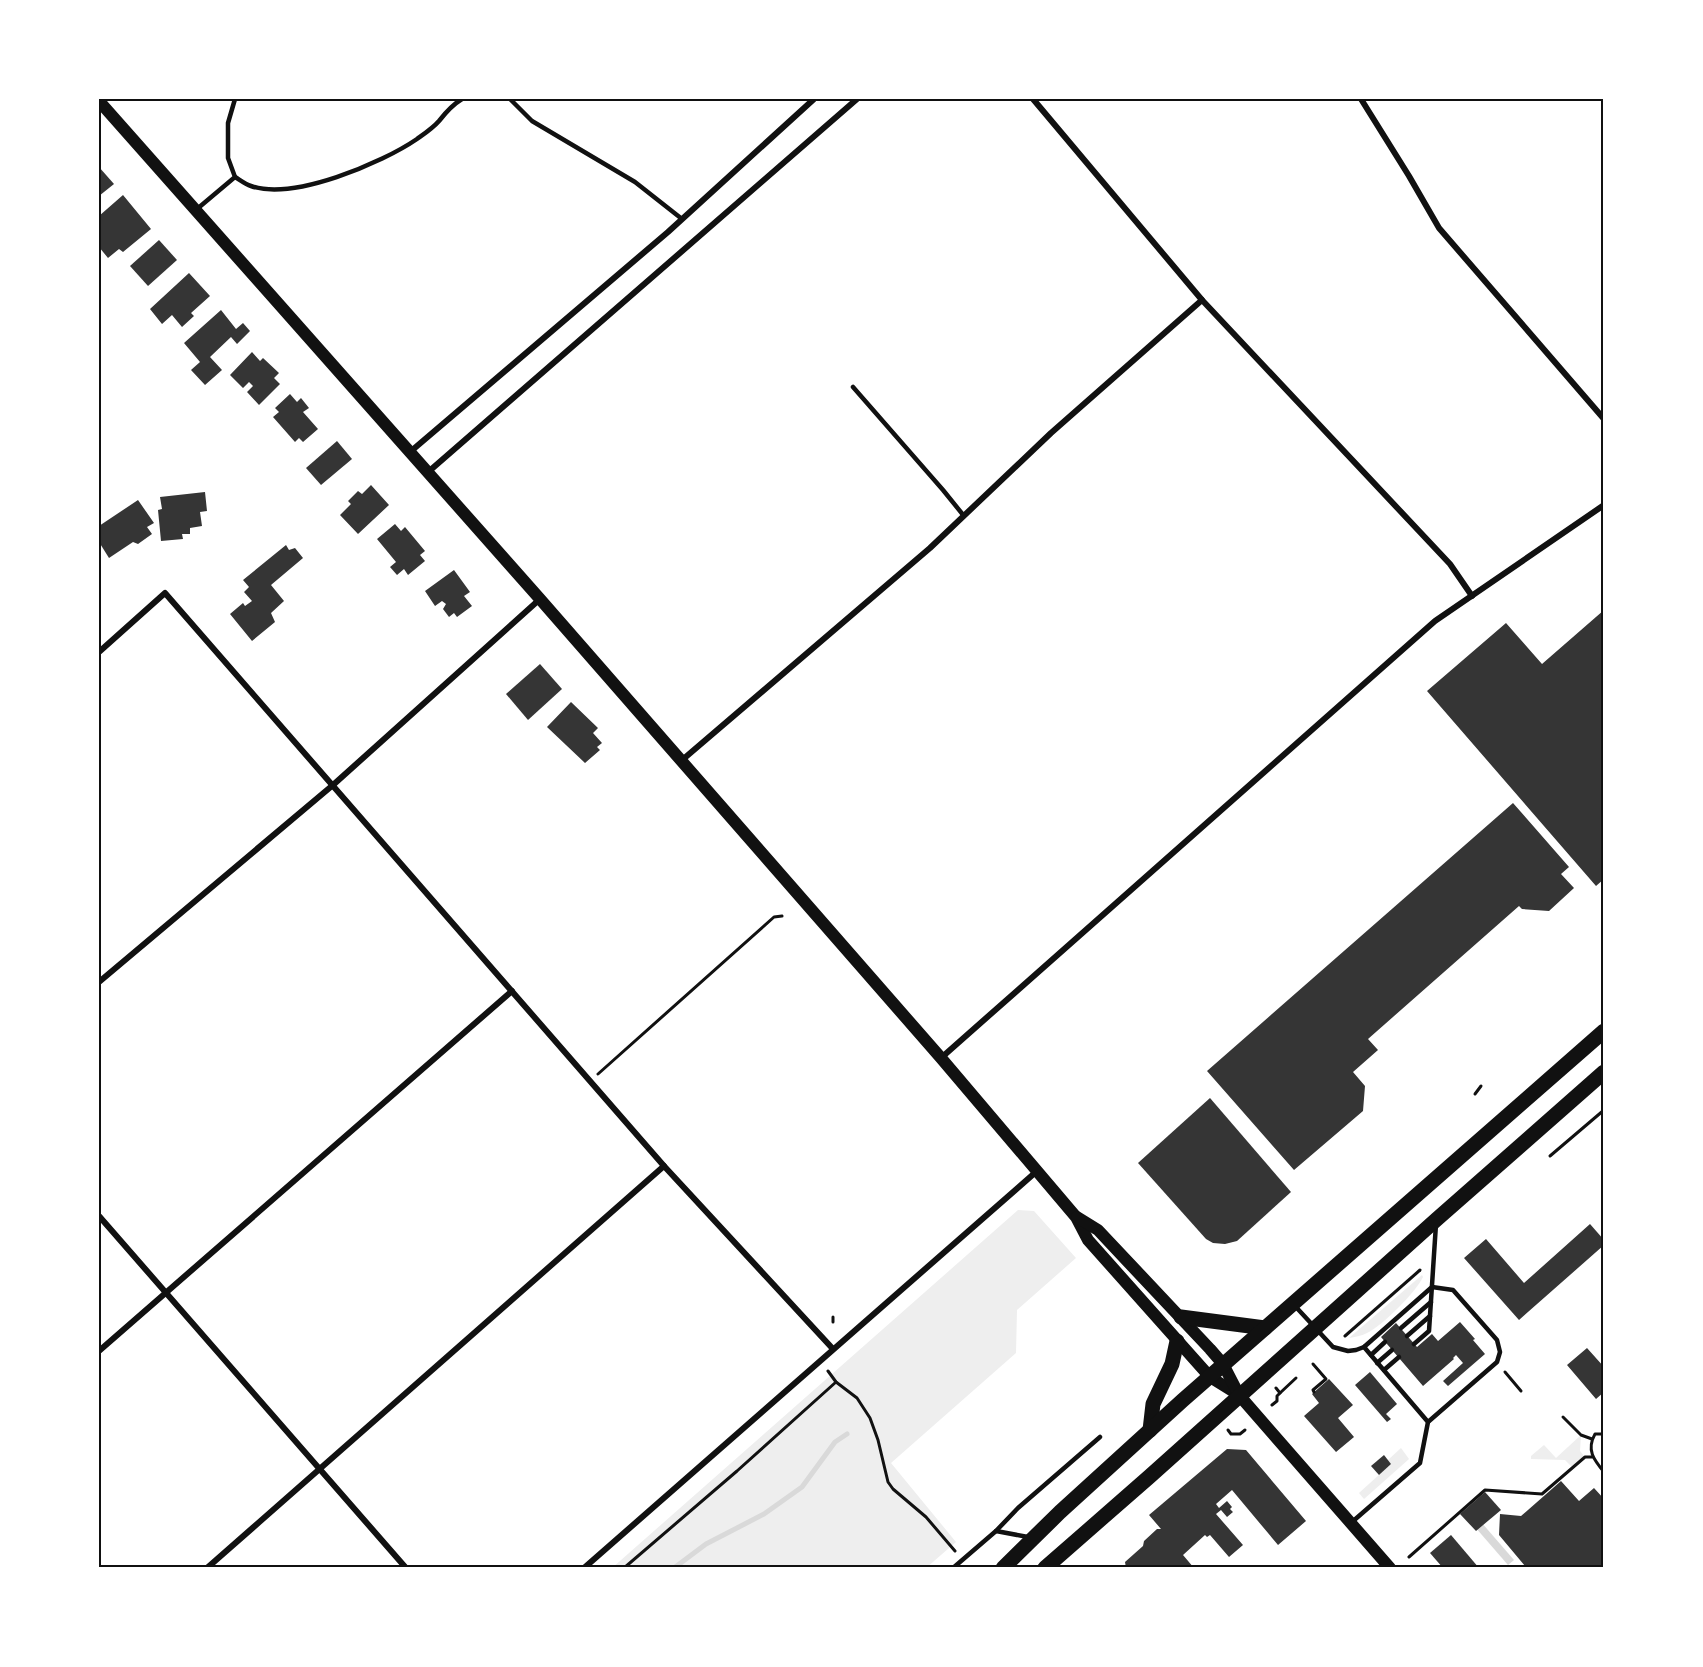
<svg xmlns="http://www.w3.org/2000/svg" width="1703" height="1667" font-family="Jost,sans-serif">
  <rect width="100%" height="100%" fill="#fff"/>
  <g fill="#eee">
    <path d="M1018 1210 1034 1211 1076 1258 1017 1310 1016 1353 891 1463 956 1542 926 1568H612Z"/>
    <path d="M1422 1275 1423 1277C1415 1293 1383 1325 1367 1333 1361 1336 1355 1337 1349 1338Z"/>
    <path d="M1581 1435 1580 1451 1584 1456 1572 1467 1565 1460 1531 1459V1456L1544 1445 1556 1458Z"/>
    <path d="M1401 1448 1409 1459 1364 1499 1359 1493 1391 1464 1388 1460Z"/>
  </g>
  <path fill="#d9d9d9" d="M1468 1507 1514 1560 1508 1565 1462 1512Z"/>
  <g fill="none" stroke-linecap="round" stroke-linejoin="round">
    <path stroke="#d9d9d9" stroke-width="5" d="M674 1568 706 1544 764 1514 802 1487 835 1442 847 1434"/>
  </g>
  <g fill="#353535">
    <path d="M99 167 114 184 99 196Z"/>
    <path d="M123 195 151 229 123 252 119 249 108 258 99 247V216Z"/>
    <path d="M159 240 177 260 148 286 130 266Z"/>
    <path d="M189 273 210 296 191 313 194 316 182 327 172 315 162 324 150 309Z"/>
    <path d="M221 310 236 329 243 323 250 331 237 344 231 337 210 357 222 370 205 385 191 370 200 362 184 343Z"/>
    <path d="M252 352 260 361 263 358 279 373 274 378 280 384 259 405 247 392 253 386 249 382 243 388 230 375Z"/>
    <path d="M290 394 297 402 301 398 309 408 303 412 318 429 303 442 299 438 295 442 273 417 279 412 275 408Z"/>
    <path d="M337 441 352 459 321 485 306 468Z"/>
    <path d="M371 485 389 505 358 534 340 515 351 504 348 501 358 491 362 494Z"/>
    <path d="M205 492 207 511 200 512 202 526 190 528V534H182L183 539 161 541 158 510 162 509 160 497Z"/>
    <path d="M138 500 154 523 147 527 152 534 138 544 133 542 109 558 99 542V526Z"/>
    <path d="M395 524 401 531 405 527 425 551 420 555 425 561 408 575 404 569 397 575 390 567 396 562 377 539Z"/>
    <path d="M286 545 289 550 295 548 303 558 271 585 284 601 271 613 275 622 252 641 230 614 243 603 245 606 252 601 244 592 249 587 243 580Z"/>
    <path d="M454 570 470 592 464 596 472 606 457 617 454 613 449 617 443 609 446 604 442 601 435 606 425 591Z"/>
    <path d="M1604 610V879L1596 886 1427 691 1506 623 1542 664Z"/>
    <path d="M540 664 562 689 528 720 506 694Z"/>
    <path d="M571 702 598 728 593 733 602 743 597 747 600 750 585 763 547 727Z"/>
    <path d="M1513 803 1569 867 1561 874 1574 888 1549 911 1522 909 1519 906 1368 1039 1378 1050 1353 1072 1365 1086 1363 1111 1294 1170 1207 1071Z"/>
    <path d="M1210 1098 1291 1192 1237 1241 1225 1244 1213 1243 1206 1239 1138 1163Z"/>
    <path d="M1590 1224 1604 1240V1245L1519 1320 1464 1258 1486 1239 1524 1283Z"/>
    <path d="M1460 1322 1475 1339 1473 1340 1485 1354 1448 1386 1443 1381 1463 1363 1456 1355 1453 1358 1454 1359 1423 1386 1381 1337 1396 1323 1417 1347 1432 1334 1438 1341Z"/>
    <path d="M1587 1348 1604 1367V1379L1603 1380 1604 1382V1392L1596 1399 1567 1365Z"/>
    <path d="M1370 1372 1397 1404 1386 1414 1391 1419 1387 1422 1355 1385Z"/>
    <path d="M1329 1379 1353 1405 1338 1418 1354 1437 1336 1452 1304 1416 1319 1403 1312 1394Z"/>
    <path d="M1227 1449 1246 1450 1306 1521 1278 1545 1232 1490 1216 1504 1219 1508 1227 1501 1232 1507 1230 1509 1233 1512 1227 1517 1221 1510 1216 1514 1243 1545 1229 1557 1210 1535 1207 1537 1205 1535 1183 1555 1194 1568H1126L1125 1562 1143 1546 1144 1541 1157 1529H1161L1149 1515Z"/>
    <path d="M1384 1455 1391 1464 1379 1475 1371 1466Z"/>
    <path d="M1561 1481 1579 1501 1594 1488 1604 1499V1568H1522L1525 1566 1499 1535 1500 1514 1521 1516Z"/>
    <path d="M1485 1492 1501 1510 1476 1531 1460 1514Z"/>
    <path d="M1451 1535 1479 1568H1443L1430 1553Z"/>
  </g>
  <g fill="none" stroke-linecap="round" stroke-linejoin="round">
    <g stroke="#111" stroke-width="3">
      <path d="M598 1074 774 917 782 916"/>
      <path d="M1475 1094 1481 1086"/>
      <path d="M1550 1156 1604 1110"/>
      <path d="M833 1317V1322"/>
      <path d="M1345 1336 1420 1270"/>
      <path d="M1313 1364 1326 1379 1313 1390 1314 1392"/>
      <path d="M828 1371 836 1382 857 1398 870 1418 878 1440 888 1482 893 1489 926 1517 955 1551"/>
      <path d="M1505 1372 1521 1391"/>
      <path d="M1280 1393 1296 1378"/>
      <path d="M1272 1405 1277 1401V1396L1280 1393 1276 1388"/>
      <path d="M1563 1417 1581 1435 1592 1439"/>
      <path d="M1228 1430 1231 1434H1240L1245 1430"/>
      <path d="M1604 1434H1595C1586 1450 1594 1460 1604 1472"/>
      <path d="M1409 1557 1485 1490 1542 1494 1585 1457H1592"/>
      <path d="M624 1568 737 1471 836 1382"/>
    </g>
    <g stroke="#111" stroke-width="4.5">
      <path d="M510 99 532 121 635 182 682 219"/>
      <path d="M235 177C240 180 245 184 251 186 293 201 382 163 417 139 424 134 433 128 439 121 446 112 452 105 462 99"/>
      <path d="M197 209 235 177 228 158V123L235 99"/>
      <path d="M853 387 943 490 964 516"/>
      <path d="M1295 1306 1333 1347 1348 1351 1356 1350 1364 1347 1432 1287 1453 1290 1497 1340 1500 1352 1497 1362 1428 1422"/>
      <path d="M1401 1328 1431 1302"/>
      <path d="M1407 1336 1430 1316"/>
      <path d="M1414 1344 1429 1331 1436 1224"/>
      <path d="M1371 1355 1385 1342"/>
      <path d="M1377 1363 1392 1350"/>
      <path d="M1384 1370 1399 1357"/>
      <path d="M1352 1522 1420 1463 1428 1422 1364 1347"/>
      <path d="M996 1531 1028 1537"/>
      <path d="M953 1568 996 1531 1018 1508 1100 1437"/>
    </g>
    <g stroke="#111" stroke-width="6">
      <path d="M1033 99 1202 300 1450 564 1472 596"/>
      <path d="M1361 99 1409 176 1439 228 1604 419"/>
      <path d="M410 452 668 232 814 99"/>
      <path d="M427 473 857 99"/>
      <path d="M99 652 165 593 664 1166 833 1349"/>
      <path d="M681 761 930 548 1051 433 1202 300"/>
      <path d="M99 982 333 785 540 599"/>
      <path d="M941 1058 1435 621 1604 505"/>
      <path d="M99 1216 406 1568"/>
      <path d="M99 1351 512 991"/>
      <path d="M207 1568 664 1166"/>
      <path d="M584 1568 1037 1171"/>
    </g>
    <g stroke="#111" stroke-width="12">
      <path d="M99 101 540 599 941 1058 1076 1217 1088 1240 1210 1377 1239 1395"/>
      <path d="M1077 1217 1098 1230 1210 1349 1223 1364 1239 1395 1390 1568"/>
    </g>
    <g stroke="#111" stroke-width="15">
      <path d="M1181 1317 1265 1328"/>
      <path d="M1150 1430 1153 1404 1172 1364 1177 1341"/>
      <path d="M1003 1568 1060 1512 1183 1400 1604 1031"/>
      <path d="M1045 1568 1149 1477 1437 1219 1604 1072"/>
    </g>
  </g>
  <rect width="1703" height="1667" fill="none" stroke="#ffffff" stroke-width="201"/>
  <rect x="100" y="100" width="1502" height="1466" fill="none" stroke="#111" stroke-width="2"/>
</svg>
